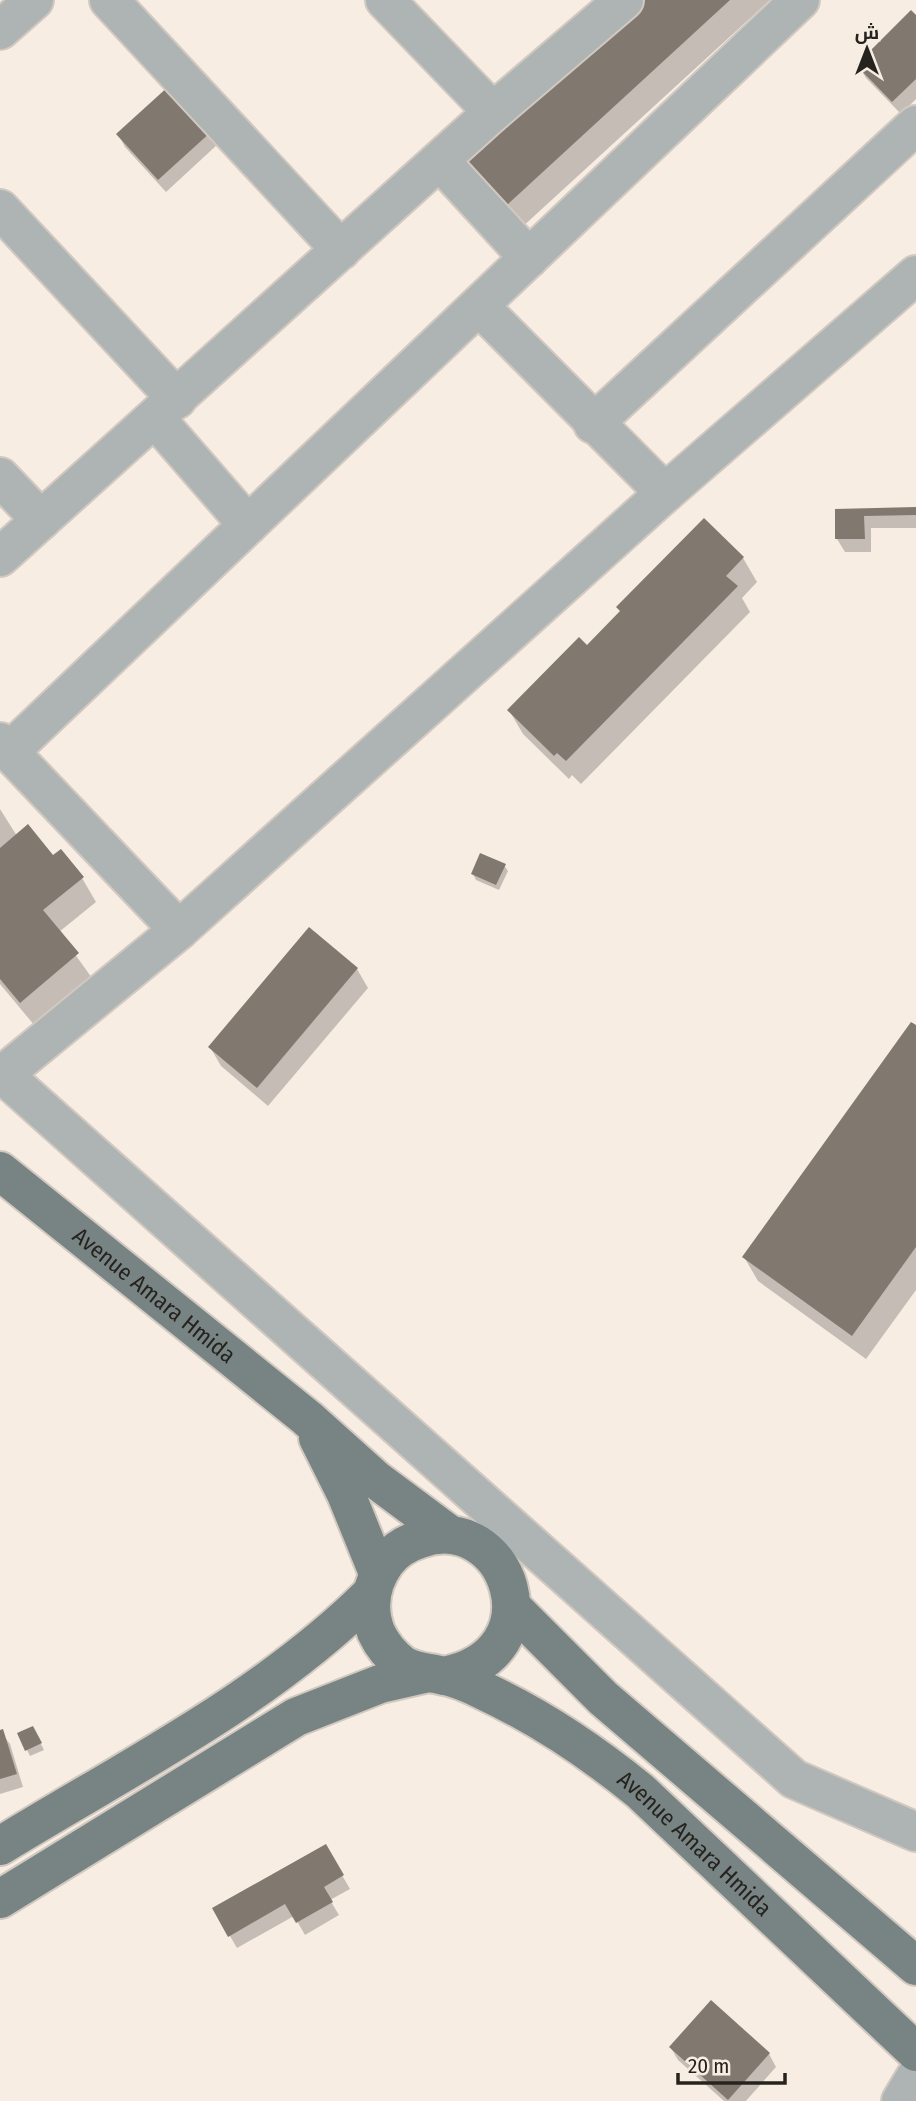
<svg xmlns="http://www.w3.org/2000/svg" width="916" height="2101" font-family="'Fira Sans Condensed',Cairo,sans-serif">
  <rect width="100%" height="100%" fill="#f7ede3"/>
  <g fill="#0003">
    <path d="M635 0H770L496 251 453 204 439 180Z"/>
    <path d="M916 17V99L901 114 866 78 858 65Z"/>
    <path d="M170 87 218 144 166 192 125 147 118 134Z"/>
    <path d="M916 509V528H871V552H845L837 539V510Z"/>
    <path d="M743 558 757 582 742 598 750 612 581 784 572 775 569 779 523 734 509 710 587 647Z"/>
    <path d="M0 809 17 836 82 878 96 902 59 932 92 978 35 1026 0 984Z"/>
    <path d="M504 865 508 871 499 890 476 880 473 874Z"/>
    <path d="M357 969 368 988 268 1106 221 1066 210 1047Z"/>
    <path d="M916 1028V1290L866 1359 758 1281 744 1257Z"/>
    <path d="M0 1731 10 1744 23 1787 0 1794Z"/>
    <path d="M19 1734H36L44 1750 30 1756Z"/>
    <path d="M325 1846 350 1889 330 1900 339 1915 305 1935 294 1916 237 1948 214 1909Z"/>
    <path d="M671 2048 769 2054 776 2067 746 2101H724L678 2060Z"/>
  </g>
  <g fill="#817870">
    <path d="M633 0H730L482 228 437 179Z"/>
    <path d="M911 10 916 15V79L892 102 856 65Z"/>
    <path d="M170 85 212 131 158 180 116 134Z"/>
    <path d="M916 507V515L864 516 865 539H835V509Z"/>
    <path d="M704 518 744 557 726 576 738 586 566 761 557 753 554 756 507 710 579 637 587 645 620 611 616 607Z"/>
    <path d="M28 824 53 855 61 849 84 877 43 910 79 953 20 1003 0 979V848Z"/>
    <path d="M480 853 506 864 496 885 471 874Z"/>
    <path d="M309 927 358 968 257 1088 208 1047Z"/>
    <path d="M911 1022 916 1025V1247L852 1336 742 1257Z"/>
    <path d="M33 1726 42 1743 25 1751 17 1733Z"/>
    <path d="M3 1729 17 1774 0 1779V1730Z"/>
    <path d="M326 1844 344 1875 324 1887 333 1902 296 1923 285 1904 228 1937 212 1908Z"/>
    <path d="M711 2000 770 2053 728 2100 669 2047Z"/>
  </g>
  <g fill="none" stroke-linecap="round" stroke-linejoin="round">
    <defs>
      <g id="minor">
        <path d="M109 0 341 250"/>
        <path d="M385 0 493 112"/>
        <path d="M0 30 34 0"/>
        <path d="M440 161 529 258"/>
        <path d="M0 209 177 399"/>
        <path d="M479 306 665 493"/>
        <path d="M155 418 248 525"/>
        <path d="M593 424 916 125"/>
        <path d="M0 477 41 520"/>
        <path d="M0 557 493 112 624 0"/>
        <path d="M0 742 179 930"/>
        <path d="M9 752 800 0"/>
        <path d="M0 1072 794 1779 916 1832"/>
        <path d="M0 1077 179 930 665 493 916 275"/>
        <path d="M901 2101 916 2076"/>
      </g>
      <g id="major">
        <path id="s1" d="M0 1171 307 1418 375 1479 449 1534"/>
        <path d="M318 1438 346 1494 378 1573"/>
        <path d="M512 1607 603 1698 916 1966"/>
        <path id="s2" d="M444 1676C560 1653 508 1508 420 1539 407 1543 395 1550 386 1562 371 1583 367 1608 376 1632 382 1645 392 1657 403 1665 417 1673 429 1672 444 1676 457 1678 472 1685 484 1691 540 1717 592 1752 640 1791L916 2052"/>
        <path d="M0 1846C127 1768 266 1699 372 1593"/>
        <path d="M0 1899 296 1717 380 1684 424 1674"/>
      </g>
    </defs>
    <use href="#minor" stroke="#d1c9c0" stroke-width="42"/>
    <use href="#major" stroke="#d1c9c0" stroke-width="42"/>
    <use href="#minor" stroke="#aeb4b4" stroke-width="38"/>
    <use href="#major" stroke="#778483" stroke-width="38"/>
  </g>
  <g text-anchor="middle" stroke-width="5" stroke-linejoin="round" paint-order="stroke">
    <g font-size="23" fill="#26231f" stroke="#f7ede3">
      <text dy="8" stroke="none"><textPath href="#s1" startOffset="198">Avenue Amara Hmida</textPath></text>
      <text dy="8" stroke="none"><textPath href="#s2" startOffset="744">Avenue Amara Hmida</textPath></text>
    </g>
  </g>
  <g transform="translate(867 49)" stroke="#f7ede3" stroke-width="5" paint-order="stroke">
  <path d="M0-5L12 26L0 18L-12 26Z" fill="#26231f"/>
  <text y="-10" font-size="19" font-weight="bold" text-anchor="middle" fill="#26231f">ش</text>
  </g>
  <path d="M678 2073v10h107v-10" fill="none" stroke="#26231f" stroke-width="3.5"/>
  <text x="688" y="2073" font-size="21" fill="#26231f" stroke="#f7ede3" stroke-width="5" paint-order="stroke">20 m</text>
</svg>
